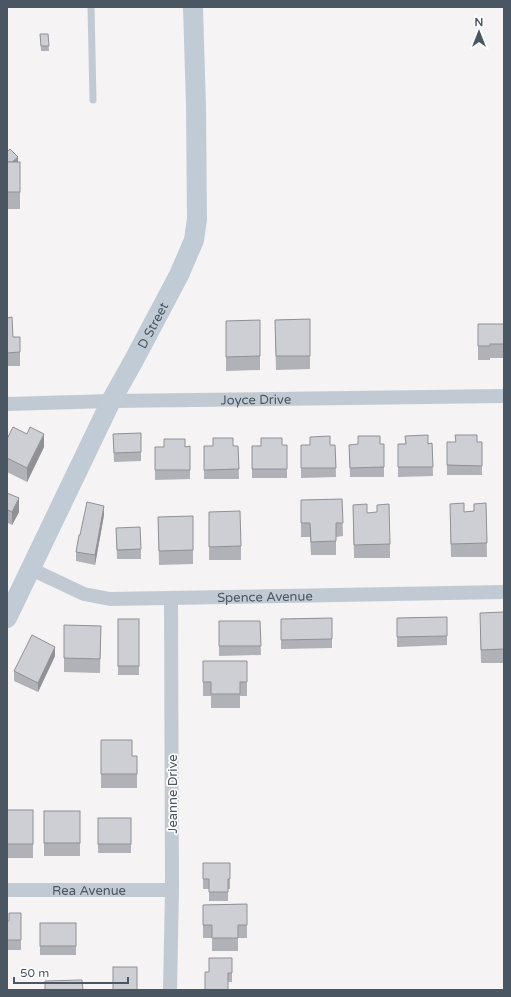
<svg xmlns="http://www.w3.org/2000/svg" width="511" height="997" font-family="'Varela Round',sans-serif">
  <rect width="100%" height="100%" fill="#f5f3f3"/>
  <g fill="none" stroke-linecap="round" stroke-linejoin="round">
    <path stroke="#c1cad2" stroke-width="7" d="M91 7 93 100"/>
    <g stroke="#c1cad2" stroke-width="14">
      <path id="s1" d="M7 404 111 401 504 396"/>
      <path id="s2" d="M31 569 84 594 110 599 504 592"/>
      <path id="s3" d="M7 890H172"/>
      <path d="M170 990 172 890 171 598"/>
    </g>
    <path stroke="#c1cbd6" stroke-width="20" id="s4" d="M7 618 111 401 134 360 179 275 194 240 197 219 196 107 193 7"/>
  </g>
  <g fill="#b0b2b7">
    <path d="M40 34H48L49 51H41Z"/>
    <path d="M7 152 18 162H20V209H7Z"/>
    <path d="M7 318 13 337 20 352V366H7Z"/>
    <path d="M310 319V369L276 370 275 320Z"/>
    <path d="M260 320V370L226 371V321Z"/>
    <path d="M478 324H504V358H490V360H478Z"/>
    <path d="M141 433V461L114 462 113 434Z"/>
    <path d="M27 434 44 447 27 482 7 472V439Z"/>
    <rect x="447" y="442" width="35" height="33"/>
    <path d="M432 443 433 476 398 477V444Z"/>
    <path d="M384 444V477H350L349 445Z"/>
    <path d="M287 445V478H252V446Z"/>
    <path d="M301 445H335L336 477 301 478Z"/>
    <path d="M204 446H238L239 479H204Z"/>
    <path d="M155 447H185L190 470V479L155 480Z"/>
    <path d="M7 493 19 512 12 525 8 523 7 526Z"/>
    <path d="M342 499 343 536 336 537V555H311L310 537H301V500Z"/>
    <path d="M486 503 487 557H451L450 517 464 512 474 511Z"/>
    <path d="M353 505 367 513 390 544V558H354Z"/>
    <path d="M104 515 95 565 76 561V552L80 535Z"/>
    <path d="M193 516V564L159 565 158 517Z"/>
    <path d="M209 526 241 546V560H209Z"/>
    <path d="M116 528 141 549V559H117Z"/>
    <path d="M504 612V663H481L480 626Z"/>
    <path d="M447 617V645L397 647V618Z"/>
    <path d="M332 618V648L281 649V619Z"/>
    <rect x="118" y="619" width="21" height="56"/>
    <path d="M219 621H260L261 655 219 656Z"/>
    <path d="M64 625 101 626 100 673 64 672Z"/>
    <path d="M55 656 38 692 14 681V671Z"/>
    <path d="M203 661H247V696H240V708H211V696H203Z"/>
    <path d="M101 740 132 756H137V788H101Z"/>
    <rect x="7" y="810" width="26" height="48"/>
    <rect x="44" y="811" width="36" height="45"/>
    <rect x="98" y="818" width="33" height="35"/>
    <path d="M203 863H230V889H228V901H209V889H203Z"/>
    <path d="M247 904V938H238V951H212V938H203V905Z"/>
    <path d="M21 913V950H7V921H9Z"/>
    <rect x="40" y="923" width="36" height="32"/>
    <path d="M232 958V982H228L209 972Z"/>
  </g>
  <g fill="#909195">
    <path d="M18 157V162L7 167Z"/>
    <path d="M44 434V447L27 482V468Z"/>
    <path d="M19 498V512L12 525V512Z"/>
    <path d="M104 506V515L95 565V555Z"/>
    <path d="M8 510V523L7 526V512Z"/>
    <path d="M55 647V656L38 692V683Z"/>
  </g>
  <g fill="#cdcfd5" stroke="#909195">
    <path d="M40 34H48L49 46H41Z"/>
    <path d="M10 149 18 157 12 162H7V152Z"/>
    <rect x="7" y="162" width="13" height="30"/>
    <path d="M12 317 13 337H20V352L7 353V318Z"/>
    <path d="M310 319V356H276L275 320Z"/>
    <path d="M260 320V356L226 357V321Z"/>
    <path d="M478 324H504V344H490V346H478Z"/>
    <path d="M13 427 27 434 30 427 44 434 27 468 7 458V439Z"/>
    <path d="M141 433V452L114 453 113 434Z"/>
    <path d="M428 435V444L432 443 433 467H398V444H406L405 436Z"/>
    <path d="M455 435H477V442H482V466L447 465V442H456Z"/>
    <path d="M330 436V445H335L336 468H301V445H310V437Z"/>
    <path d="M358 436H380V444H384V467L350 468 349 445 358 444Z"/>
    <path d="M213 438H233V446H238L239 469 204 470V446H213Z"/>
    <path d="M261 438H282V445H287V469H252V446H261Z"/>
    <path d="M164 439H185V447L190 446V470H155V447H164Z"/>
    <path d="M7 493 19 498 12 512 8 510 7 512Z"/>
    <path d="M342 499 343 523H336V541L311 542 310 523H301V500Z"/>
    <path d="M87 502 104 506 95 555 76 552 79 535H80Z"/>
    <path d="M464 503V512L474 511V504L486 503 487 543 451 544 450 504Z"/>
    <path d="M367 504V513L377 512V505L389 504 390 544 354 545 353 505Z"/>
    <path d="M240 511 241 546 209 547V512Z"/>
    <path d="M193 516V550L159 551 158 517Z"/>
    <path d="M140 527 141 549 117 550 116 528Z"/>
    <path d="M504 612V649L481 650 480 613Z"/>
    <path d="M447 617V636L397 637V618Z"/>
    <path d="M332 618V639L281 640V619Z"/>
    <rect x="118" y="619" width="21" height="47"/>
    <path d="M219 621H260L261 646H219Z"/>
    <path d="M64 625 101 626 100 659 64 658Z"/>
    <path d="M32 635 55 647 38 683 14 671Z"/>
    <path d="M203 661H247V682H240V694H211V682H203Z"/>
    <path d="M101 740H132V756H137V774H101Z"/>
    <rect x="7" y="810" width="26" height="34"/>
    <rect x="44" y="811" width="36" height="32"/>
    <rect x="98" y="818" width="33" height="26"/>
    <path d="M203 863H230V879H228V892H209V879H203Z"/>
    <path d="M247 904V925H238V938H212V925H203V905Z"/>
    <path d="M9 913H21V940H7V921H9Z"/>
    <rect x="40" y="923" width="36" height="23"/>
    <path d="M209 958H232V973H228V990H205V972H209Z"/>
    <rect x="113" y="967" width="24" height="23"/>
    <path d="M82 980 83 990H45V981Z"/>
  </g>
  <g text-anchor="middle" stroke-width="3.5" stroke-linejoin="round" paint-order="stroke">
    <g font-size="13" fill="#4a5661" stroke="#fff">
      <text dy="5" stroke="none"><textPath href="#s4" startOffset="327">D Street</textPath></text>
      <text dy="5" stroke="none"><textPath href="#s1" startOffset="249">Joyce Drive</textPath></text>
      <text dy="5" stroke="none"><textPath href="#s2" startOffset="240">Spence Avenue</textPath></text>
      <text transform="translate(172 794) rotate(-90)" y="5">Jeanne Drive</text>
      <text dy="5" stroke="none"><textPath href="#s3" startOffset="82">Rea Avenue</textPath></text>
    </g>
  </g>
  <rect width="511" height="997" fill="none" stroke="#4a5661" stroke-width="16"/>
  <g transform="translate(479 32)" stroke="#ffffff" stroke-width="3" paint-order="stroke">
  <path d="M0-3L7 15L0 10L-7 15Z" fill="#4a5661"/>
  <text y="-6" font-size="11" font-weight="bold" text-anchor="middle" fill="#4a5661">N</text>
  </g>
  <path d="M14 977v6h114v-6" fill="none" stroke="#4a5661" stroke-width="2"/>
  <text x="20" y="977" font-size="12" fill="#4a5661" stroke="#ffffff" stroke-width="3" paint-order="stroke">50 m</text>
</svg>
